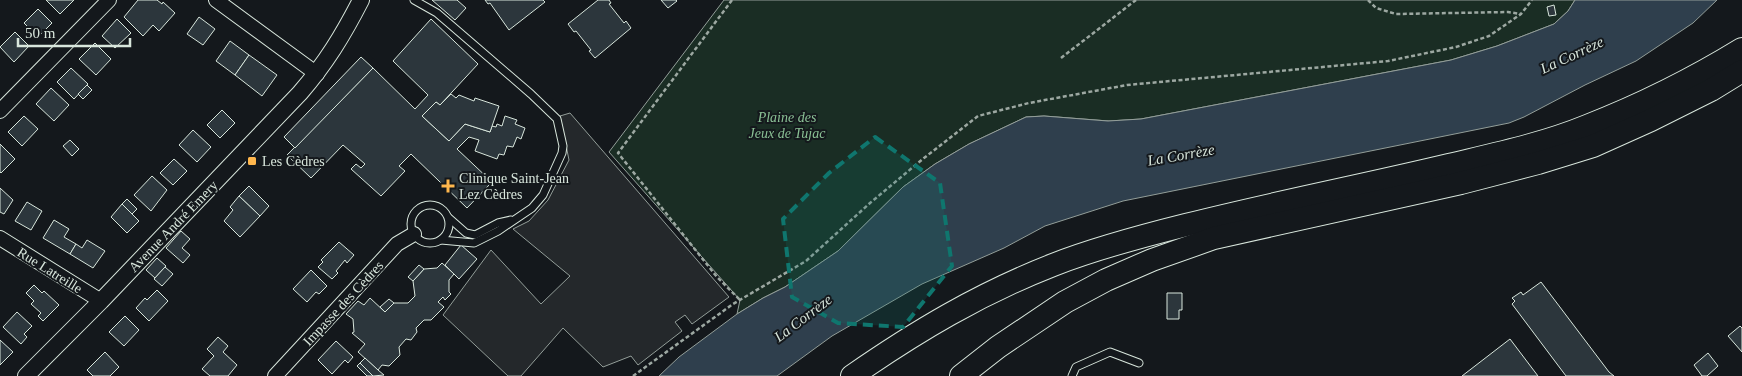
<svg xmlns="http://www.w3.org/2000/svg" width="1742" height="376" font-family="'Times New Roman',serif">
  <rect width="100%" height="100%" fill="#14181c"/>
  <path fill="#1a2d24" stroke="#939e99" d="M724 0H1575L1568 11 1554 24 1497 46 1451 60 1141 119 1109 121 1044 116 1026 117 969 144 935 164 903 187 838 251 785 287 763 298 737 314 740 300 609 152Z"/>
  <path fill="#24282b" stroke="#939e99" d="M570 113 729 297 692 324 685 315 675 322 682 331 638 365 631 356 603 367 563 328 521 376H508L443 315 491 250 541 304 570 276 513 229 529 221 548 200 569 160 560 116Z"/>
  <path fill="#2f3f4d" stroke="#939e99" d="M1575 0H1717L1693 23 1636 61 1585 85 1524 117 1509 123 1123 201 1045 226 1004 248 922 284 832 336 777 376H659L679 357 737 314 763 298 785 287 838 251 903 187 935 164 969 144 1026 117 1044 116 1108 121 1141 119 1451 60 1497 46 1554 24 1568 11Z"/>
  <g fill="#2c363c" stroke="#d8e6dc">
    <path d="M46 0H74L60 14Z"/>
    <path d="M138 0H157L162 4 163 2 175 13 159 31 153 25 143 36 124 17Z"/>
    <path d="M432 0H457L466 8 455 20Z"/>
    <path d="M485 0H543L545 2 509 30 490 3 488 4Z"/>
    <path d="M598 0H609L611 3 609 4 624 23 626 21 631 28 595 58 589 51 591 50 576 31 574 32 568 24Z"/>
    <path d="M661 0H676L677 1 668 8Z"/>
    <path d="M1554 5 1556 15 1549 16 1547 7Z"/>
    <path d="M38 9 52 23 38 37 24 23Z"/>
    <path d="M199 17 215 29 203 45 187 34Z"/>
    <path d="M117 19 131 33 115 48 102 36Z"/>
    <path d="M431 19 478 64 440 105 436 102 422 116 449 141 465 124 490 132 492 126 496 127 497 124 502 126 505 116 517 120 515 124 525 128 521 139 517 137 513 147 507 146 504 155 499 154 497 159 475 151 479 140 469 137 457 149 492 182 467 208 411 154 399 166 405 171 381 196 351 169 356 164 361 168 365 164 343 145 311 178 287 155 373 68 415 109 428 95 393 61Z"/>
    <path d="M15 32 29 46 14 62 0 47Z"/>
    <path d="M230 41 249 55 235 75 216 61Z"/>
    <path d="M95 43 111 59 96 75 79 59Z"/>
    <path d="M249 55 277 75 262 96 235 75Z"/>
    <path d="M361 57 373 68 295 148 284 137Z"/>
    <path d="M71 68 88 84 74 99 57 82Z"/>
    <path d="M87 85 92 90 83 99 78 94Z"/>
    <path d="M51 88 69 105 54 121 36 104Z"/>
    <path d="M451 94 456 98 459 95 474 101 475 98 499 106 490 132 465 124 449 141 422 116 436 102 440 105Z"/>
    <path d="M222 110 235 123 220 138 207 125Z"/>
    <path d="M24 116 38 129 22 146 8 132Z"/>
    <path d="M193 130 211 147 197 162 179 145Z"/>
    <path d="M70 140 79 149 72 156 63 146Z"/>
    <path d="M0 144 15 159 1 173 0 172Z"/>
    <path d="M174 159 187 171 173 185 160 173Z"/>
    <path d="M152 176 167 190 151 211 134 195Z"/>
    <path d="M249 186 269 206 260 216 239 196Z"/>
    <path d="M0 188 13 200 4 214 0 212Z"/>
    <path d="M239 196 260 216 240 237 224 221 233 210 230 207Z"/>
    <path d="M127 199 137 209 132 214 122 204Z"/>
    <path d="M27 202 42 211 31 230 15 221Z"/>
    <path d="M122 204 139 221 127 233 111 217Z"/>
    <path d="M54 220 69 229 64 237 76 244 70 254 43 238Z"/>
    <path d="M181 231 190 239 182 248 190 255 183 263 166 248Z"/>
    <path d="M87 240 105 251 93 268 70 254 76 244 82 248Z"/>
    <path d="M339 242 354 255 347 263 345 260 336 271 338 273 332 279 318 267 323 262 321 260Z"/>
    <path d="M461 245 477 259 459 279 445 265Z"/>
    <path d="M157 258 166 266 155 278 146 270Z"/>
    <path d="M442 263 454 274 449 280V292L451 294 445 300 443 297 438 302 444 307 431 320H424L416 328 417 332 411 340 406 339 399 347 400 355 389 366 382 365 378 370 358 352 365 344 352 333 354 332 353 319 346 314 358 301 364 305 370 298 385 312 394 303H408L415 296 413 281 424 269 437 268Z"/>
    <path d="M419 265 424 269 413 281 408 277Z"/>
    <path d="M165 267 173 274 162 286 154 279Z"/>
    <path d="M311 270 327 286 319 294 316 292 307 302 293 289Z"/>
    <path d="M1541 282 1609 372 1614 376H1566L1512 304 1515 301 1512 298 1521 292 1523 295Z"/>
    <path d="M34 285 42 293 44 291 59 305 43 321 38 316 41 313 31 304 34 301 26 293Z"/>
    <path d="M157 290 168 301 149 321 136 308 145 298 147 300Z"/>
    <path d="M1167 293H1182V310H1179V319H1167Z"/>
    <path d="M389 299 394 303 385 312 380 307Z"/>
    <path d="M17 312 32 326 24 334 27 337 21 344 3 327Z"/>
    <path d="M125 316 139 330 124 346 109 332Z"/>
    <path d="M1740 326 1742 328V352L1728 336Z"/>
    <path d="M218 337 228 346 223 352 237 365 228 376H210L202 369 214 356 207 349Z"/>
    <path d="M1510 339 1538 376H1462Z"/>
    <path d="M0 340 13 352 0 365Z"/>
    <path d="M336 341 353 357 348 363 345 360 332 374 318 360Z"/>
    <path d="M105 352 119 367 110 376H93L87 370Z"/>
    <path d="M1708 353 1718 366 1707 376H1702L1694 365Z"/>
    <path d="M365 358 378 370 384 375 373 376 360 363Z"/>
    <path d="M360 363 373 376H367L357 366Z"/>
  </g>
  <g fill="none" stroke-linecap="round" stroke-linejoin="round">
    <defs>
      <g id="service">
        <path d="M414 0 437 13 531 94 557 119 563 146 562 153 543 195 532 208 498 231 474 243 441 240"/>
        <circle cx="430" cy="224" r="19"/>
        <path d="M449 218 466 233 475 235 498 223 511 220"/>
        <path d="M1072 376 1076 367 1110 352 1139 363"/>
      </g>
      <g id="minor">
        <path d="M216 0 317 74"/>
        <path d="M0 111 109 0"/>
        <path d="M0 238 101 301"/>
        <path d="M275 376 397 244 414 234"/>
      </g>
      <path id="tertiary" d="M26 376 101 301 300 93C326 63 343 35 361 0"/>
      <g id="trunk">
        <path d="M852 376C917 331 979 294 1053 265 1096 248 1142 236 1186 225 1273 203 1361 186 1449 165 1495 154 1543 144 1587 126 1641 105 1693 79 1742 49"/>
        <path d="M961 376 998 347 1065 302 1106 280 1152 260 1214 238 1461 183 1538 163 1593 146 1651 120 1711 90 1742 71"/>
      </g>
    </defs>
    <use href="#service" stroke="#d8e6dc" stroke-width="9"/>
    <use href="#minor" stroke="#d8e6dc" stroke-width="16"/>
    <use href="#tertiary" stroke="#d8e6dc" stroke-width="18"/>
    <use href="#trunk" stroke="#d8e6dc" stroke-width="24"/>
    <g stroke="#9da8a2" stroke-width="2.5" stroke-dasharray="4 2.5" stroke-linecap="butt">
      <path d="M732 0 618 153 717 277 740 300"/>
      <path d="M1368 0 1376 8 1396 14 1508 12 1521 14"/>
      <path d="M1061 58 1136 0"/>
      <path d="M633 376 733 304 806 261 870 203 924 158 978 116 1029 103 1127 85 1388 61 1456 47 1489 36 1521 14 1532 0"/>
    </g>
    <use href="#service" stroke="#14181c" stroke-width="7"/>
    <use href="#minor" stroke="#14181c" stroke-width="14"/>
    <use href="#tertiary" stroke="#14181c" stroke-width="16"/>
    <use href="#trunk" stroke="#14181c" stroke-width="22"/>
  </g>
  <path fill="#0f766e" fill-opacity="0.2" stroke="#0f766e" stroke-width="4" stroke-dasharray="10 6" stroke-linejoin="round" d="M875 137 940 183 952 266 903 327 838 323 792 297 783 219 829 173Z"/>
  <g fill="#ffb74d" stroke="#14181c" stroke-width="2">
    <rect x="247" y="156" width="10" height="10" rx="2.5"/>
    <path d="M445.5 178.5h5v5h5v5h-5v5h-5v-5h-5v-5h5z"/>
  </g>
  <g text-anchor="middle" stroke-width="4" stroke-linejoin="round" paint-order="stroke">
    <g font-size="14" font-style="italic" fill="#8ac095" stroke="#14181c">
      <text x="787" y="122">Plaine des<tspan x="787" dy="16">Jeux de Tujac</tspan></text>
    </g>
    <g font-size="14" fill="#d8e6dc" stroke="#14181c" text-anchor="start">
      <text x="262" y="166">Les Cèdres</text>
      <text x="459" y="183">Clinique Saint-Jean<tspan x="459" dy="16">Lez Cèdres</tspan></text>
    </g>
    <g font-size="14" fill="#d8e6dc" stroke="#14181c">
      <text transform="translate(173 226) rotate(-46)" y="5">Avenue André Emery</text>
      <text transform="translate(50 270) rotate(32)" y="5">Rue Latreille</text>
      <text transform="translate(343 303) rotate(-47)" y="5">Impasse des Cèdres</text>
    </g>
    <g font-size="15" font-style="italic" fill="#d8e6dc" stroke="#14181c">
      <text transform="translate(1572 55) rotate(-25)" y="5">La Corrèze</text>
      <text transform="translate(1181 155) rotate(-10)" y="5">La Corrèze</text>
      <text transform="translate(803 318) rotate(-37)" y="5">La Corrèze</text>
    </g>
  </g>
  <path d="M18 38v8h112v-8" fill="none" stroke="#d8e6dc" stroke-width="2.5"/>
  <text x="25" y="38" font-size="15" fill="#d8e6dc" stroke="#14181c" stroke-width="4" paint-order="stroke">50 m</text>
</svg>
